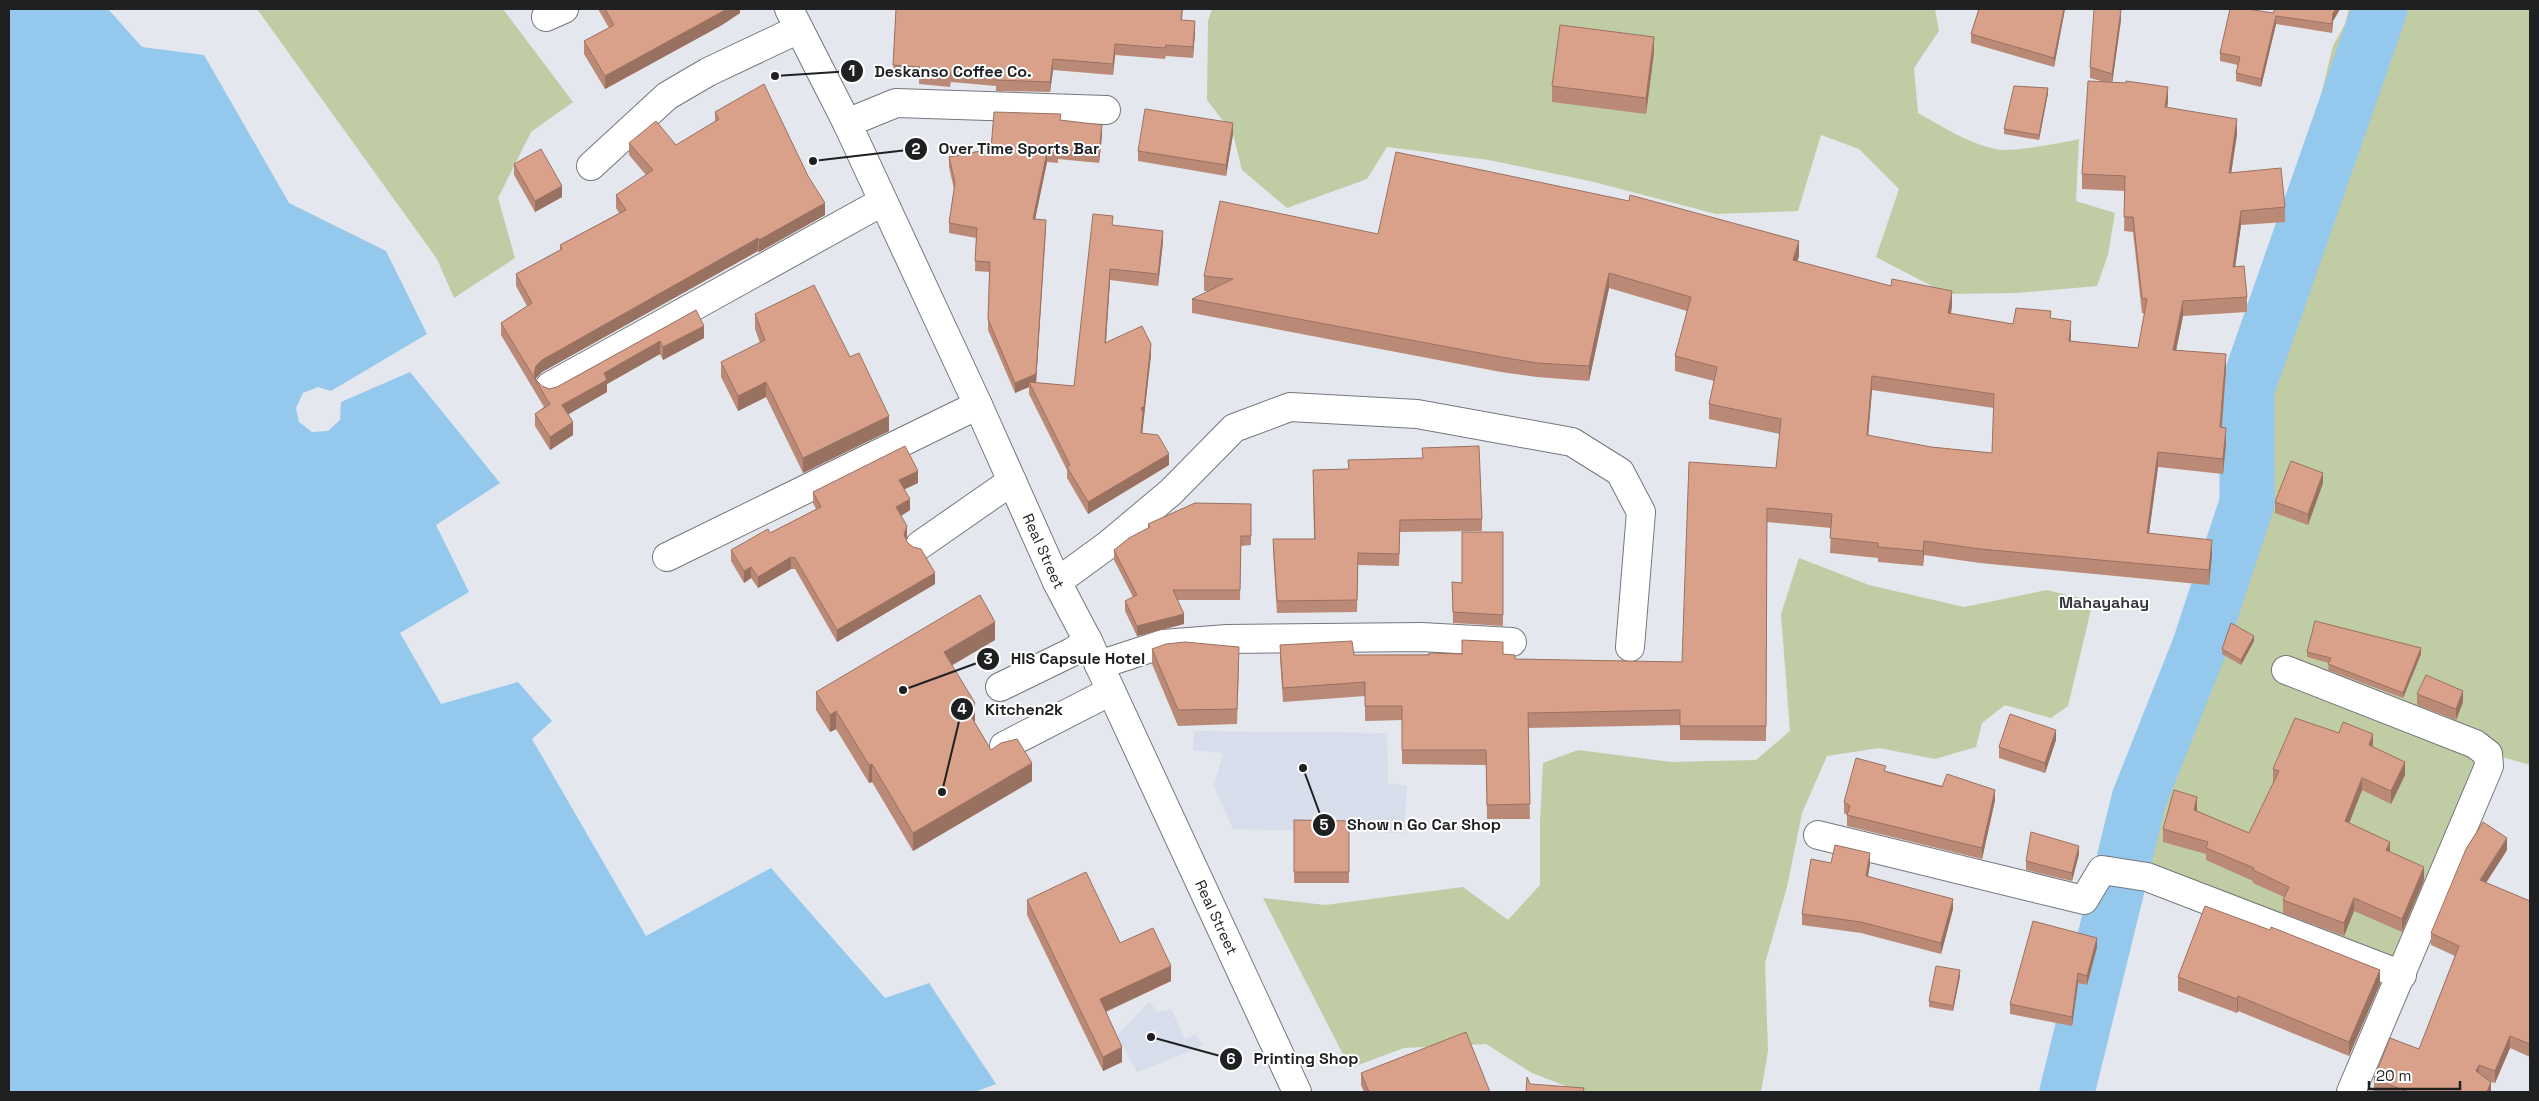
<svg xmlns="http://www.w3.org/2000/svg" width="2539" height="1101" font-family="'Space Grotesk',sans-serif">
  <rect width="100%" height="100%" fill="#e4e7ee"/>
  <g fill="#d8ddec">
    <path d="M1194 731 1387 733 1388 783 1407 786 1404 833 1233 829 1214 786 1223 753 1193 750Z"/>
    <path d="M1149 1002 1158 1012 1171 1009 1185 1039 1196 1034 1203 1046 1137 1072 1117 1035Z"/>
  </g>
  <g fill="#c0cca4">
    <path d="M257 9H503L573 102 531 132 498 198 515 258 454 298 437 259Z"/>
    <path d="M1212 9H1935L1939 31 1914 68 1918 113C1941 126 1968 143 1995 149 2011 153 2060 143 2079 139L2076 201 2115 213 2108 255 2097 286 2017 293 1947 294 1876 257 1899 189 1859 149 1821 135 1798 211 1716 214 1594 182 1489 160 1387 147 1367 179 1287 208 1242 170 1233 134 1207 100 1208 21Z"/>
    <path d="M2349 9H2530V765L2499 756 2398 973 2130 860 2139 799 2199 648 2215 590 2232 543 2238 492 2235 393 2299 185 2333 46 2345 24Z"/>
    <path d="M1799 558 1869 585 1964 607 2047 590 2093 601 2068 706 2051 718 2005 705 1982 723 1976 747 1935 759 1879 748 1827 756 1802 813 1787 887 1765 963 1768 1051 1761 1092H1581L1532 1073 1486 1044 1404 1048 1350 1068 1263 898 1325 905 1463 887 1508 920 1540 885V821L1543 763 1578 750 1671 762 1756 760 1790 731 1781 614Z"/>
  </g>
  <path fill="#94c8ed" d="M9 9H108L142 47 204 55 289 203 386 251 427 334 331 391 318 387 303 393 296 408 299 422 312 432 328 431 340 420 341 402 410 372 500 483 436 525 469 592 400 633 441 704 518 682 552 721 532 739 646 936 771 868 885 998 929 983 996 1084 975 1092H9Z"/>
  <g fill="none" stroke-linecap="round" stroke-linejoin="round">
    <path stroke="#94c8ed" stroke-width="55" d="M2067 1092 2139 799 2199 648 2247 503V389L2380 9"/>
    <defs>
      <g id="minor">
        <path d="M546 17 564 9"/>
        <path d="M847 123 896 103 1106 110"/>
        <path d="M591 166 667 96 708 72 799 29"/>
        <path d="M550 386 882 202"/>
        <path d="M920 545 1012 481"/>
        <path d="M667 557 978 405"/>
        <path d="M1057 582 1109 544 1171 492 1234 428 1290 407 1417 414 1572 442 1620 472 1641 512 1630 647"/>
        <path d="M1099 665 1163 644 1227 639 1421 637 1512 642"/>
        <path d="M2286 670 2475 744 2488 754 2489 766 2351 1092"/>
        <path d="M1000 687 1072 652 1088 641"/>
        <path d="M1004 746 1111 691"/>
        <path d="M1818 835 2084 900 2102 870 2147 877 2402 975"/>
      </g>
      <g id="major">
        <path id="s1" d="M789 9 847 123 978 405 1057 582 1088 641 1297 1092"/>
      </g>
    </defs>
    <use href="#minor" stroke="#74777d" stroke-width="30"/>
    <use href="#major" stroke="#74777d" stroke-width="30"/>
    <use href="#minor" stroke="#fff" stroke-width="28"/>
    <use href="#major" stroke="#fff" stroke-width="28"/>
  </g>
  <g fill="#bb8a77" fill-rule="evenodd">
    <path d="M598 9H740V13L722 25 605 89 584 54V41L609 28Z"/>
    <path d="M896 9H1183L1182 20 1195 32 1193 58 1166 56 1165 59 1115 55 1113 75 1053 70 1050 92 996 91V86L951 82 950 87 919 84V78L893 75Z"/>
    <path d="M1979 9H2065L2054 67 1971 43V34Z"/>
    <path d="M2275 9H2340L2333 21 2332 33 2276 24 2261 87 2236 81V73L2238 65 2220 61V53L2273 13Z"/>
    <path d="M2121 20 2112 82 2168 101 2167 108 2237 134 2231 173 2285 207V222L2241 225 2235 267 2247 297V312L2183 316 2176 351 2226 369 2222 427 2226 443 2223 474 2158 467 2149 533 2212 555 2209 585 1980 563 1924 555 1923 566 1878 562V558L1830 553 1831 528 1767 522 1766 741 1680 740V725L1528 728 1530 819H1487L1486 765 1402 764V720L1365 721V696L1283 702 1280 659V645L1354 655 1503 654 1515 659 1682 662 1776 468 1780 434 1709 419V404L1714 381 1675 371V356L1687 311 1609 288 1589 381 1537 377 1501 372 1192 313V299L1208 291H1204V276L1378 234 1799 256 1797 261 1952 306 1951 314 2013 324 2051 318 2071 335V341L2138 348 2145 314 2142 313 2133 232 2124 231 2125 191 2082 189V174L2101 81 2090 78V67ZM1872 390 1994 408 1992 453 1931 447 1868 436Z"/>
    <path d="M1654 52 1646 114 1552 102V86Z"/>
    <path d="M2048 93 2039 140 2004 134V129Z"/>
    <path d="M715 112 825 215 759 252 758 251 542 372 536 378V380L542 386 549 389 557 387 696 310 704 338 663 360 660 354 607 384V392L568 414 573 435 550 450 535 426V414L544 407 501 335V323L527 306 516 286V274L560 250V245L619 213 616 208V195L646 175 629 155V143L676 145 715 122Z"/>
    <path d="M1061 120 1102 135 1099 163 1058 159V163L1047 162 1035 219 1046 230 1036 383 1074 386 1113 225 1163 242 1158 286 1110 280 1106 343 1151 355 1142 433 1169 465 1088 514 1067 478V470L1029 394V387L1015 393 988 330 989 272 975 271 976 238 949 233V223L954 189 949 167V157L991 149Z"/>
    <path d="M1233 134 1226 176 1138 161V151Z"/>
    <path d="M514 164 562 197 535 212 514 175Z"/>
    <path d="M755 314 850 357 889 431 803 473 766 397 738 411 721 377V362L760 343 755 329Z"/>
    <path d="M1313 470 1482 519V531L1400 532 1399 566 1358 565 1357 612 1277 613 1273 551V539H1314Z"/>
    <path d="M918 483 904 489 910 510 901 516 907 537 906 540 907 542 935 584 837 642 795 569H791L758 588 751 578 744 583 731 561V550L770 533 816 509 813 503V492Z"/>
    <path d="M2323 483 2308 525 2275 513V502Z"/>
    <path d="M1251 504V545L1241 546 1240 600H1177L1184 624 1137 636 1125 611V601L1133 597 1114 560V550L1148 528V524Z"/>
    <path d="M1503 532V626L1453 623 1452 582 1462 583Z"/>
    <path d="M995 640 952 665 975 721H974L991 750 1032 781 913 851 872 782 869 783 836 729 830 732 816 710V692Z"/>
    <path d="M2254 641 2241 665 2222 654V649Z"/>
    <path d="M1152 649 1239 662 1237 724 1178 726 1152 664Z"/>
    <path d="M2307 652 2421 654 2403 698 2328 670 2329 663 2307 657Z"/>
    <path d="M2417 694 2463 702 2456 720 2417 705Z"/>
    <path d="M2056 740 2045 773 1999 758V747Z"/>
    <path d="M2373 746 2405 775 2391 804 2362 790 2349 823 2390 852 2424 880 2402 932 2354 911 2344 936 2283 913V900L2284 897 2253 883V881L2206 860V854L2163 842V829L2197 810V811L2249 833 2274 782H2273V769Z"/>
    <path d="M1886 771 1995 800 1982 859 1847 826V815L1844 813V802Z"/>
    <path d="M1294 820 1349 821V883H1294Z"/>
    <path d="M2507 850 2486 883 2530 901V1057L2510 1048 2495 1083 2491 1082V1092H2377L2374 1091V1079L2419 1049 2455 956 2431 945V933Z"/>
    <path d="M2079 854 2072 881 2026 870V861Z"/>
    <path d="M1831 863 1870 864 1868 876 1953 909 1941 954 1861 933 1802 925V914Z"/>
    <path d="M1027 900 1120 943 1171 981 1106 1012 1122 1062 1103 1071 1027 915Z"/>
    <path d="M2097 947 2087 985 2078 983 2072 1026 2010 1014V1004Z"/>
    <path d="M1960 976 1953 1011 1929 1007V1001Z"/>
    <path d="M2178 977 2380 984 2349 1056 2238 1011 2237 1013 2178 991Z"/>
    <path d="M1361 1073 1490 1092H1364L1361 1085Z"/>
  </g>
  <g fill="#997161">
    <path d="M727 9H740V13L722 25 605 89V76Z"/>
    <path d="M2064 9H2065L2054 67V58Z"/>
    <path d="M2336 9H2340L2333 21 2332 33V24L2333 13Z"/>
    <path d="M2121 10V20L2112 85V74Z"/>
    <path d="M2276 16V24L2261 87V79Z"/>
    <path d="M1195 21V32L1193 58V47Z"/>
    <path d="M1654 37V52L1646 114V98Z"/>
    <path d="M1115 44V55L1113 75V64Z"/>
    <path d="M1053 59V70L1050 92V82Z"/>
    <path d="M2168 87V101L2165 122V107Z"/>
    <path d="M2048 88V93L2039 140V135Z"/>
    <path d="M2237 119V134L2229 188V173Z"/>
    <path d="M1233 123V134L1226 176V165Z"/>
    <path d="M1102 125V135L1099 163V153Z"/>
    <path d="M1047 152V162L1033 229V219Z"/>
    <path d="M562 186V197L535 212V201Z"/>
    <path d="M825 203V215L759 252V240Z"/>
    <path d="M2241 211V225L2233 282V267Z"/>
    <path d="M1046 220 1036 384 1029 382V387L1015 393V383Z"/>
    <path d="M1163 231V242L1158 286V274Z"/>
    <path d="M758 238V251L542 372 536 378V381L534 374 536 366 542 360Z"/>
    <path d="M1799 241V256L1793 275V260Z"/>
    <path d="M1110 269V280L1105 355V343Z"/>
    <path d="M1609 273V288L1589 381V366Z"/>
    <path d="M1952 291V306L1948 328V313Z"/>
    <path d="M2183 301V316L2173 365V350Z"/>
    <path d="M2071 321V335L2069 356V341Z"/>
    <path d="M704 326V338L663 360V347Z"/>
    <path d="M660 341V354L607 384V392L562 418V405L604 373Z"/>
    <path d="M1151 344V355L1141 444V408Z"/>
    <path d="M2226 354V369L2220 442V427Z"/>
    <path d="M1872 376V390L1867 450V435Z"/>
    <path d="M766 382V397L738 411V396Z"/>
    <path d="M889 416V431L803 473V458Z"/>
    <path d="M573 422V435L550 450V437Z"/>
    <path d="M2226 428V443L2223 474V459Z"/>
    <path d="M2158 452V467L2147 548V533Z"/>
    <path d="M1169 454V465L1088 514V502Z"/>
    <path d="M918 471V483L899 492V480Z"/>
    <path d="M2323 473V483L2308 525V514Z"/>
    <path d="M910 499V510L896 519V507Z"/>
    <path d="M907 526V537L904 546V534Z"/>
    <path d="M2212 540V555L2209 585V570Z"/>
    <path d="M1924 541V555L1923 566V551Z"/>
    <path d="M791 557V569L758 588V577Z"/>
    <path d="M751 567V578L744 583V571Z"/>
    <path d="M935 573V584L837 642V630Z"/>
    <path d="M1184 614V624L1137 636V626Z"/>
    <path d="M995 622V640L944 670V652Z"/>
    <path d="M2254 636V641L2241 665V660Z"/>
    <path d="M2421 648V654L2403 698V693Z"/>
    <path d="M2463 691V702L2456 720V709Z"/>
    <path d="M975 703V721L966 726V708Z"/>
    <path d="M836 711V729L830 732V715Z"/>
    <path d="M2056 730V740L2045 773V763Z"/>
    <path d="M2373 734V746L2369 745Z"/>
    <path d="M2405 762V775L2391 804V791Z"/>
    <path d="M1032 763V781L913 851V833Z"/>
    <path d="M872 764V782L869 783V765Z"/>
    <path d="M2362 778V790L2345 834V821Z"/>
    <path d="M1995 790V800L1982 859V848Z"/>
    <path d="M2197 797V810L2194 822V810Z"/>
    <path d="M2507 838V850L2480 892V880Z"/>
    <path d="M2390 842V855L2386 850Z"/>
    <path d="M2079 846V854L2072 881V873Z"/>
    <path d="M1870 853V864L1866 887V876Z"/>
    <path d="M2424 867V880L2402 932V919Z"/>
    <path d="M2354 898V911L2344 936V923Z"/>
    <path d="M1953 899V909L1941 954V943Z"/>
    <path d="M2097 938V947L2087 985V976Z"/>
    <path d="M1171 966V981L1100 1014V999Z"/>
    <path d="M1960 970V976L1953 1011V1006Z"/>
    <path d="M2380 970V984L2349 1056V1042Z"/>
    <path d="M2078 973V983L2072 1026V1017Z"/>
    <path d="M2238 996V1011L2237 1013V999Z"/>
    <path d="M2510 1036V1048L2495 1083V1071Z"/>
    <path d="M1122 1047V1062L1103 1071V1057Z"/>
    <path d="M2479 1065V1077L2476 1071Z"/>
    <path d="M2491 1082V1092H2487Z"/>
  </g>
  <g fill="#daa18a" stroke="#997161" fill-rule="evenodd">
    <path d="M605 9H727L605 76 584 41 614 25Z"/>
    <path d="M896 9H1182L1181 20 1195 21 1193 47 1166 45 1165 48 1115 44 1113 64 1053 59 1050 82 996 80V75L951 71 950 76 919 73 920 67 893 65Z"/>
    <path d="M1979 9H2064L2054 58 1971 34Z"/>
    <path d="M2094 9H2115L2121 10 2112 74 2090 67Z"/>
    <path d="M2230 9H2247L2273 13 2275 9H2336L2333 13 2332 24 2276 16 2261 79 2236 73 2240 57 2220 53Z"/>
    <path d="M1560 25 1654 37 1646 98 1552 86Z"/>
    <path d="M2088 81 2126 83V81L2168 87 2165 107 2237 119 2229 173 2281 168 2285 207 2241 211 2233 267 2244 266 2247 297 2183 301 2173 350 2226 354 2220 427 2226 428 2223 459 2158 452 2147 533 2212 540 2209 570 1980 549 1924 541 1923 551 1878 547V543L1830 538 1832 514 1767 508 1766 726H1680V710L1528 713 1530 804 1487 805 1486 750H1402V706H1365V682L1283 688 1280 645 1352 641 1354 655H1429V653L1462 654V640L1503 642V654L1515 655V659L1682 662 1689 462 1776 468 1781 419 1709 404 1717 367 1675 356 1691 297 1609 273 1589 366 1537 363 1501 357 1192 299 1233 279 1204 276 1220 201 1378 234 1396 152 1629 201 1630 195 1799 241 1793 260 1891 286 1892 279 1952 291 1948 313 2013 324 2016 308 2051 311 2050 318 2071 321 2069 341 2138 348 2147 299 2142 298 2133 217H2124L2125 176 2082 174ZM1872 376 1994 394 1992 453 1931 447 1867 435Z"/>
    <path d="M764 84 808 176 825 203 759 240 758 238 542 360 536 366 534 374 536 380 542 386 549 389 557 387 696 310 704 326 663 347 660 341 604 373 607 380 562 405 573 422 550 437 535 414 550 404 501 323 532 303 516 274 562 249 560 245 626 210 616 195 653 170 629 143 656 121 676 145 719 119 715 112Z"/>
    <path d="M2014 86 2048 88 2039 135 2004 129Z"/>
    <path d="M1145 109 1233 123 1226 165 1138 151Z"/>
    <path d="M994 112 1061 114 1060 120 1102 125 1099 153 1058 149V153L1047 152 1033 219 1046 220 1036 374 1015 383 988 319 990 262 975 261 977 228 949 223 955 183 949 157 991 149Z"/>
    <path d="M541 149 562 186 535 201 514 164Z"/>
    <path d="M1093 214 1113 216 1112 225 1163 231 1158 274 1110 269 1105 343 1142 326 1151 344 1144 407 1141 408 1143 412 1141 433 1158 435 1169 454 1088 502 1067 467 1070 465 1029 382 1074 386Z"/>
    <path d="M814 285 850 357 859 353 889 416 803 458 766 382 738 396 721 362 765 340 755 314Z"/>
    <path d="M905 446 918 471 899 480 910 499 896 507 907 526 904 534 907 542 913 547 921 549 935 573 837 630 795 558 791 557 758 577 751 567 744 571 731 550 768 529 770 533 821 507 813 492Z"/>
    <path d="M1479 446 1482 519 1400 520 1399 554 1358 553 1357 600 1277 601 1273 539H1315L1313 470 1349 469 1348 460 1423 458 1422 448Z"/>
    <path d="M2291 461 2323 473 2308 514 2275 502Z"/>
    <path d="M1195 503 1251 504V536H1241L1240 590H1173L1184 614 1137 626 1125 601 1137 595 1114 550 1129 538 1150 527 1148 524Z"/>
    <path d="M1462 532H1503V615L1453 612 1452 582 1462 583Z"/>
    <path d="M980 595 995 622 944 652 975 703 966 708 991 750 1001 743 1017 739 1032 763 913 833 872 764 869 765 836 711 830 715 816 692Z"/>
    <path d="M2315 621 2421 648 2403 693 2328 664 2331 658 2307 652Z"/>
    <path d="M2231 623 2254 636 2241 660 2222 649Z"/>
    <path d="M1185 642 1239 647 1237 709 1178 710 1152 649 1166 644Z"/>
    <path d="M2426 675 2463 691 2456 709 2417 694Z"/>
    <path d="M2010 714 2056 730 2045 763 1999 747Z"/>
    <path d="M2295 718 2339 733 2343 722 2373 734 2369 745 2405 762 2391 791 2362 778 2345 821 2390 842 2386 850 2424 867 2402 919 2354 898 2344 923 2283 900 2289 887 2253 870 2254 868 2206 848 2208 842 2163 829 2174 790 2197 797 2194 810 2249 833 2279 771 2273 769Z"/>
    <path d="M1856 758 1886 766 1884 771 1942 787 1947 774 1995 790 1982 848 1847 815 1850 806 1844 802Z"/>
    <path d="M1294 820 1349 821V872H1294Z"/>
    <path d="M2483 822 2507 838 2480 880 2530 901V1044L2510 1036 2495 1071 2479 1065 2476 1071 2491 1082 2487 1092H2406V1091L2374 1079 2390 1038 2419 1049 2459 946 2431 933 2466 849Z"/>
    <path d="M2031 832 2079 846 2072 873 2026 861Z"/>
    <path d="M1835 845 1870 853 1866 876 1953 899 1941 943 1861 922 1802 914 1811 859 1831 863Z"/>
    <path d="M1086 872 1120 943 1153 928 1171 966 1100 999 1122 1047 1103 1057 1027 900Z"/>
    <path d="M2205 906 2270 930 2271 927 2380 970 2349 1042 2238 996 2237 999 2178 977Z"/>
    <path d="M2033 921 2097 938 2087 976 2078 973 2072 1017 2010 1004Z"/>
    <path d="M1936 966 1960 970 1953 1006 1929 1001Z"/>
    <path d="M1466 1032 1490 1092H1369L1361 1073Z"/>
    <path d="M1527 1077 1530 1084 1584 1088 1583 1092H1526Z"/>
  </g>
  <g text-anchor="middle" stroke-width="4" stroke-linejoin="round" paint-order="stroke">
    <g font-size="15" fill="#1f2022" stroke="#fff">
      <text dy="5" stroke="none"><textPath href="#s1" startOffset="599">Real Street</textPath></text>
      <text dy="5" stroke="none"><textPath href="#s1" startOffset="1004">Real Street</textPath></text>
    </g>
    <g font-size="16" font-weight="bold" fill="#36383e" stroke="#fff">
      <text x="2104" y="608">Mahayahay</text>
    </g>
  </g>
  <path fill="none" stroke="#1f2022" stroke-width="2" d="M775 76L852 71M813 161L916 149M903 690L988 659M942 792L962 709M1303 768L1324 825M1151 1037L1231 1059"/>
  <g fill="#1f2022" stroke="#fff" stroke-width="2">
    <circle cx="775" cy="76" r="5"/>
    <circle cx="813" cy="161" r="5"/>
    <circle cx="903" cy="690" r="5"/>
    <circle cx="942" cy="792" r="5"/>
    <circle cx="1303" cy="768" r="5"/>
    <circle cx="1151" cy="1037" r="5"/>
    <circle cx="852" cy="71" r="12"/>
    <circle cx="916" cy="149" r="12"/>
    <circle cx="988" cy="659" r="12"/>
    <circle cx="962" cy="709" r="12"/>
    <circle cx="1324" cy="825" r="12"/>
    <circle cx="1231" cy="1059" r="12"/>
  </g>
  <g font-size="15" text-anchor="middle" font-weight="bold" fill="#fff">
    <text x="852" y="76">1</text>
    <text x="916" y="154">2</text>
    <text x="988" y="664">3</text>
    <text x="962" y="714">4</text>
    <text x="1324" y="830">5</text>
    <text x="1231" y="1064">6</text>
  </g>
  <g font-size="16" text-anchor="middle" font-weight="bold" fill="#1f2022" stroke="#fff" stroke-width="4" stroke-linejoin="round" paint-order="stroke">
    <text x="953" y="77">Deskanso Coffee Co.</text>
    <text x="1019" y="154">Over Time Sports Bar</text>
    <text x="1078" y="664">HIS Capsule Hotel</text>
    <text x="1024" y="715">Kitchen2k</text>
    <text x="1424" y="830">Show n Go Car Shop</text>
    <text x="1306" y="1064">Printing Shop</text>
  </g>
  <rect width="2539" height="1101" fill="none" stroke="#1f2022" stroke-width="20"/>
  <path d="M2369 1081v8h91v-8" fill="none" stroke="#1f2022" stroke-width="2.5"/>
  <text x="2376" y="1081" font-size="15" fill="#1f2022" stroke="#ffffff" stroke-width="4" paint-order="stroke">20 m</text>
</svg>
